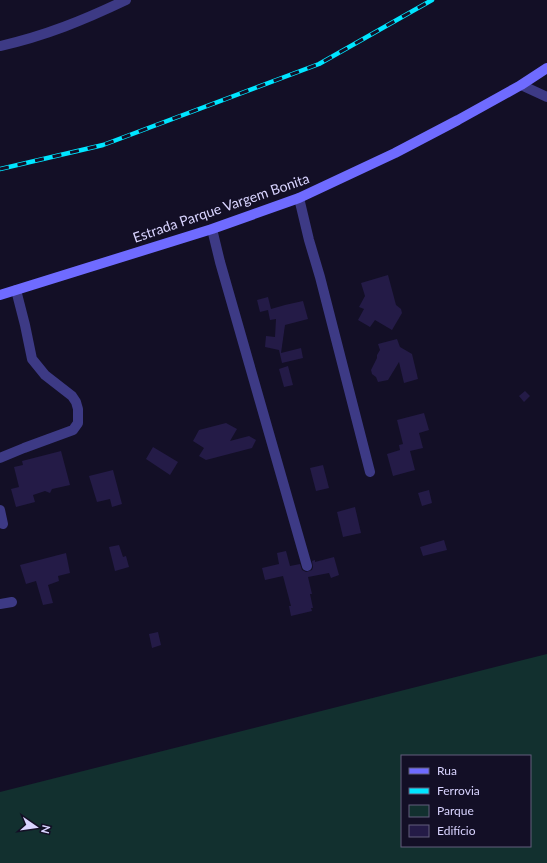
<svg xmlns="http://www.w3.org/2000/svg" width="547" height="863" font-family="Lato,sans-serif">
  <rect width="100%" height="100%" fill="#130f26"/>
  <path fill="#12302f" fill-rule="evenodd" d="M547 654V863H0V792ZM402 756H530V846H402Z"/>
  <g fill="#241b47">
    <path d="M388 275 396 305 401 309 402 313 392 330 375 320 370 327 358 320 364 309 359 307 365 296 361 283Z"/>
    <path d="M268 297 271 309 285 305 303 301 308 319 285 325 281 353 301 348 303 358 282 363 279 350 265 347 266 336 275 337 276 319 270 320 268 310 260 312 257 300Z"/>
    <path d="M397 339 400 347 412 354 418 379 404 383 399 362 388 380 378 382 376 377 372 374 371 370 377 358V355L380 350 378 344Z"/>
    <path d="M288 366 293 385 284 387 279 369Z"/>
    <path d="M525 391 530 396 524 402 519 396Z"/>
    <path d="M424 413 429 430 419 433 423 448 410 451 415 470 393 476 387 454 400 450 399 445 403 444 397 420Z"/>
    <path d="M226 423 237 429 230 441 249 436 256 440 252 448 206 460 199 456 204 448 193 441 199 430Z"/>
    <path d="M153 447 178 462 170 475 146 459Z"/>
    <path d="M61 451 70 485 52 489 50 493 45 491 33 495 35 502 16 507 11 489 19 487 14 467 23 465 22 461Z"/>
    <path d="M323 465 329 488 316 491 310 468Z"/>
    <path d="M113 470 122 504 112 507 110 499 97 502 89 476Z"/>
    <path d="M429 490 432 503 422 506 418 493Z"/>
    <path d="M355 507 361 533 343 537 337 512Z"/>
    <path d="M444 540 447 550 423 556 420 547Z"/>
    <path d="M119 545 123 557 126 556 129 567 115 571 109 547Z"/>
    <path d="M286 551 290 566 300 564 302 570 306 572 312 570 313 567 312 561 315 560V562L334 557 339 575 331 578 329 573 308 577 312 594H310L313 608H311L312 611 291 616 289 606H291L283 576 265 580 262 568 279 564 277 553Z"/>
    <path d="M66 553 70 573 58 576 59 581 48 585 53 603 43 605 36 581 26 584 20 565Z"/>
    <path d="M158 632 161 645 152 648 149 634Z"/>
  </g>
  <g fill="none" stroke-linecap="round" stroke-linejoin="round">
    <g stroke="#3d3a85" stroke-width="10">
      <path d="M521 85 547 97"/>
      <path d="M299 198 309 240 320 277 370 472"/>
      <path d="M212 229 220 262 307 566"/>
      <path d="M0 458 24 448 73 430 78 423V409L76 402 72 396 45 375 32 359 25 325 16 290"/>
      <path d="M0 510 3 524"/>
      <path d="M0 604 12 602"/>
    </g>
    <path stroke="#3d3a85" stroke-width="10" d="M0 46C45 36 84 20 126 0"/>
    <path stroke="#6f6bff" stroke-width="10" d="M0 295 212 229 299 198 395 153 458 120 521 85 547 68"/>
    <defs>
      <path id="rail" d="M0 169 103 145 319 64 432 0"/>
    </defs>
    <use href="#rail" stroke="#00e5ff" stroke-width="4.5"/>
    <use href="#rail" stroke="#130f26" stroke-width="3" stroke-dasharray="9" stroke-linecap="butt"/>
  </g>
  <g text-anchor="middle" stroke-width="3" stroke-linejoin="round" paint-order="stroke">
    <g font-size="14" fill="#d9d4ff" stroke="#130f26">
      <text transform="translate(221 208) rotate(-19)" y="5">Estrada Parque Vargem Bonita</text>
    </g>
  </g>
  <rect x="401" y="755" width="130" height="92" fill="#130f26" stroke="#625e7d"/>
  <rect x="409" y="768" width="20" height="6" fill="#6f6bff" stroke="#625e7d"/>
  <text x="437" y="775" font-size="12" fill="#d9d4ff">Rua</text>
  <rect x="409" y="788" width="20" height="6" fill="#00e5ff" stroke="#625e7d"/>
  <text x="437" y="795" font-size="12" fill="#d9d4ff">Ferrovia</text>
  <rect x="409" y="805" width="20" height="12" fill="#12302f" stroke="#625e7d"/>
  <text x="437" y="815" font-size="12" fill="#d9d4ff">Parque</text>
  <rect x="409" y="825" width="20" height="12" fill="#241b47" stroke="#625e7d"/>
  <text x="437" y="835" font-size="12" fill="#d9d4ff">Edifício</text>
  <g transform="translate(36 827) rotate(103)" stroke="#130f26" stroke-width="3" paint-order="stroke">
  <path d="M0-3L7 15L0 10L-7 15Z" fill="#d9d4ff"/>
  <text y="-6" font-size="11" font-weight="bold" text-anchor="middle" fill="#d9d4ff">N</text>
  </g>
</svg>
